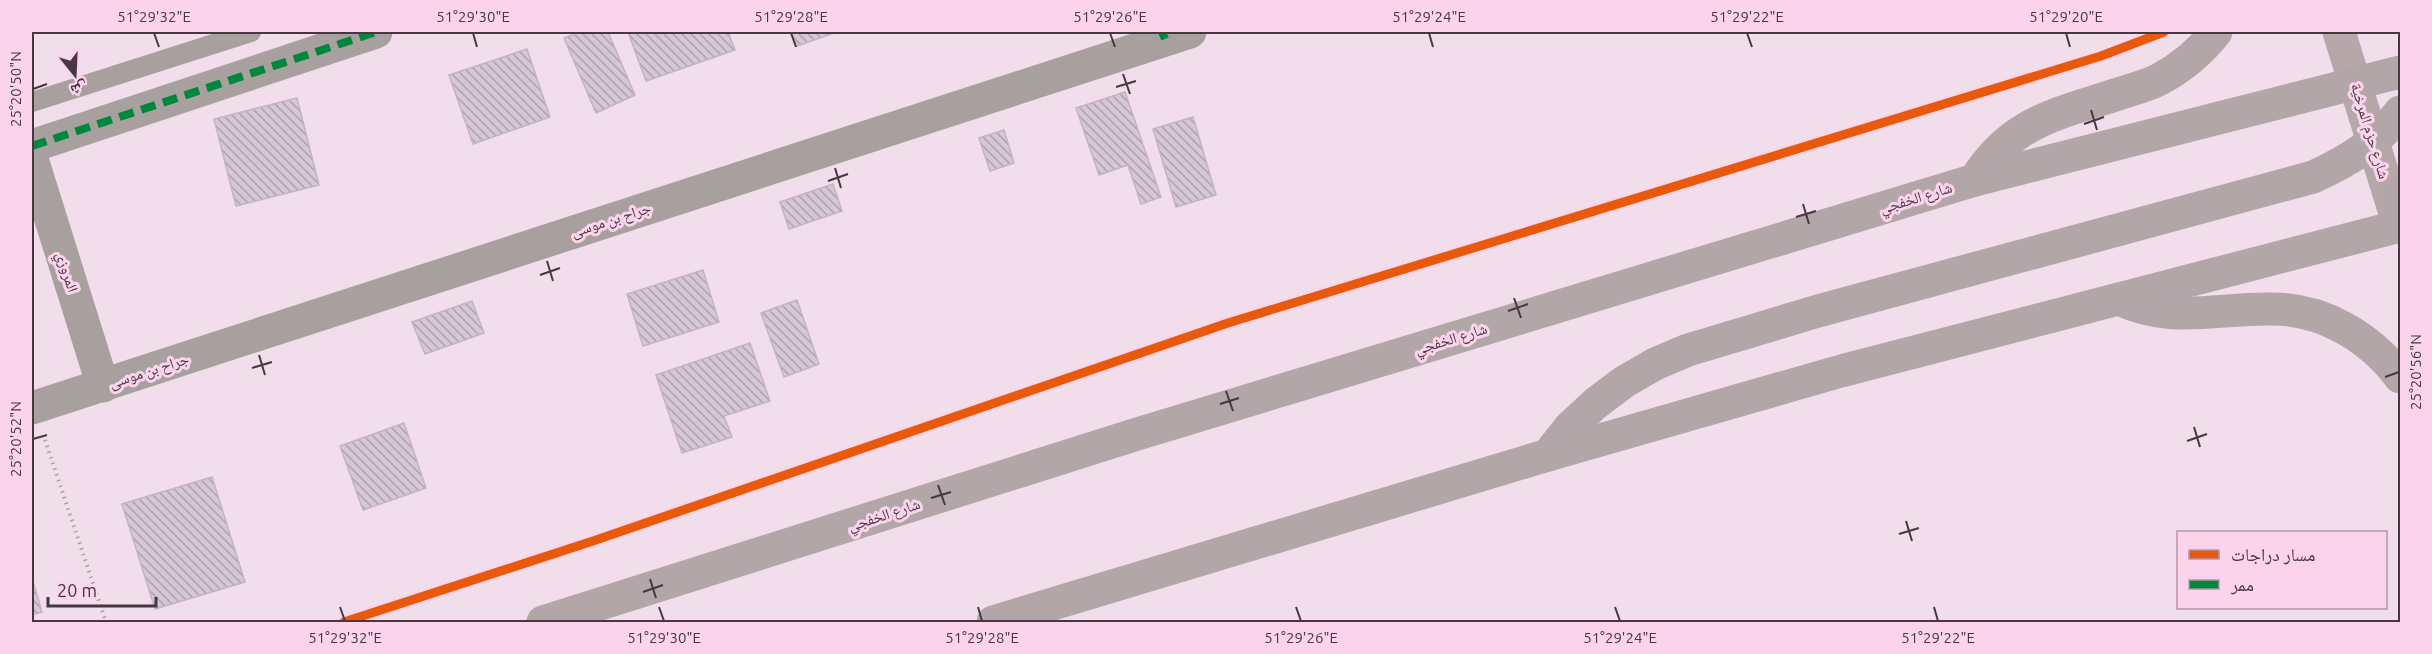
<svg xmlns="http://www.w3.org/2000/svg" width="2432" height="654" font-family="Ubuntu,'Noto Naskh Arabic',sans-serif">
  <defs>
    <pattern id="building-back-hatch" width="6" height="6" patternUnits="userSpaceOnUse" patternTransform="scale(1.5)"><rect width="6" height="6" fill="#d5c7d3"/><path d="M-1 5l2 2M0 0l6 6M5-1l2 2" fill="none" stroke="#afa2ad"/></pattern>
  </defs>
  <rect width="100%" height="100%" fill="#f2ddea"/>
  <g fill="url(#building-back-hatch)" stroke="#c3b4c0" stroke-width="1.5">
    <path d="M581 32H608L635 95 596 113 564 38Z"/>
    <path d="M628 32H728L735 50 646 81Z"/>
    <path d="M791 32H837L797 46Z"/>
    <path d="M527 49 550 117 473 144 449 75Z"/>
    <path d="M1125 92 1161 197 1141 204 1128 165 1099 175 1076 108Z"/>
    <path d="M297 98 319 185 236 206 214 119Z"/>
    <path d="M1193 117 1216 195 1176 207 1153 129Z"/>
    <path d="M1004 130 1014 163 990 171 979 138Z"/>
    <path d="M833 184 842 211 789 229 780 202Z"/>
    <path d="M703 270 719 322 643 346 627 294Z"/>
    <path d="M797 300 819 364 784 377 761 313Z"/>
    <path d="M472 301 484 333 425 354 412 322Z"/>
    <path d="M750 343 770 401 724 416 732 437 682 453 656 375Z"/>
    <path d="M404 423 426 488 363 510 340 446Z"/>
    <path d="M212 477 245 582 155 609 122 504Z"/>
    <path d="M32 578 42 612 32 615Z"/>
  </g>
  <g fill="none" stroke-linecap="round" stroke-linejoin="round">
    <path stroke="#aca2a5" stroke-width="4" stroke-dasharray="1.5 4.5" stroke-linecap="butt" d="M45 440 106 622"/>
    <path stroke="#a8a09f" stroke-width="20" d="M32 102 251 32"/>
    <g stroke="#a8a09f" stroke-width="33">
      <path d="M32 146 376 32"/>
      <path d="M32 159 103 386"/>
      <path d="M32 408 1190 32"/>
    </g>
    <path stroke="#b5a7aa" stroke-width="33" d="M2339 32 2399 226"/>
    <g stroke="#b3a6a9" stroke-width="33">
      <path d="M1975 180C2012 120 2059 114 2121 93 2134 89 2149 85 2160 79 2182 67 2201 51 2216 32"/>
      <path d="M2399 226 2400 193"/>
      <path d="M2119 299C2172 324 2216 308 2272 309 2323 309 2370 337 2400 377"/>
      <path d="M1548 455 1570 427 1596 403 1624 382 1655 364 1688 350 1818 311 2313 177C2348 161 2377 144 2400 112"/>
      <path d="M543 622 1134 435 1975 180 2400 72"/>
      <path d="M993 622 1548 455 1841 371 2400 226"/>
    </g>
    <g stroke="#00873e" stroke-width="8" stroke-dasharray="15 8" stroke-linecap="butt">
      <path d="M1162 32 1165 39"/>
      <path d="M32 146 376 32"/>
    </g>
    <defs>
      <path id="cycleway" d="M344 622 593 541 1228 323 2101 56 2164 32"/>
    </defs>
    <use href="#cycleway" stroke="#fbd4ec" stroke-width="13"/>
    <use href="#cycleway" stroke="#e8590c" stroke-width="9"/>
  </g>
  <path fill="none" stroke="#463741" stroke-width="2" d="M154 33 159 47M473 33 477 47M791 33 796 47M1110 33 1115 47M1429 33 1433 47M1747 33 1752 47M2066 33 2070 47M1123 74 1130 94M1116 87 1136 81M33 89 47 84M2091 110 2097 130M2084 124 2104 117M835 168 841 188M828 181 848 174M1803 204 1809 224M1796 217 1816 211M547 261 553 281M540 275 560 268M1514 298 1521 318M1508 311 1528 304M259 355 265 375M252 368 272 362M2385 377 2399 372M1226 391 1233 411M1220 404 1239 398M2194 427 2200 447M33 439 47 435M2187 441 2207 434M938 485 945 505M931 498 951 492M1906 521 1912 541M1899 534 1919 528M650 579 656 598M643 592 663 585M340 607 345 621M659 607 664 621M978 607 982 621M1296 607 1301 621M1615 607 1620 621M1934 607 1938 621"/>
  <g text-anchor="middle" stroke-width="6" stroke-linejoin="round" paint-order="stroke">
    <g font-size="15" fill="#463741" stroke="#fbd4ec">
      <text transform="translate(2370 131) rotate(73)" y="5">شارع حزم المرخية</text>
      <text transform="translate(1916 198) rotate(-17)" y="5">شارع الخفجي</text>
      <text transform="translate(611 220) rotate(-18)" y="5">جراح بن موسى</text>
      <text transform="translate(67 272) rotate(72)" y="5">المروزي</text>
      <text transform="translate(1451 339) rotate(-17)" y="5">شارع الخفجي</text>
      <text transform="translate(149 371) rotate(-18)" y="5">جراح بن موسى</text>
      <text transform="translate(884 515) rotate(-18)" y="5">شارع الخفجي</text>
    </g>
  </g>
  <rect width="2432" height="654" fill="none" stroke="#fbd4ec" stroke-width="66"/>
  <rect x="2177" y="531" width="210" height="78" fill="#fbd4ec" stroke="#b395a8" stroke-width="1.5"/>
  <rect x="2189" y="550" width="30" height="9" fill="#e8590c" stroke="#b395a8" stroke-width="1.5"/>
  <text x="2231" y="561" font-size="18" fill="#463741">مسار دراجات</text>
  <rect x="2189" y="580" width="30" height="9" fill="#00873e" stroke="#b395a8" stroke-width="1.5"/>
  <text x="2231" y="591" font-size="18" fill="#463741">ممر</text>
  <g transform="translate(75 75) rotate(162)" stroke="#fbd4ec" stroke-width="4.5" paint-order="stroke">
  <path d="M0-4.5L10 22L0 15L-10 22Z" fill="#463741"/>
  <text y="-9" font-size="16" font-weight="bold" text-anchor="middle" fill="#463741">ش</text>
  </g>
  <path d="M48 597v9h108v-9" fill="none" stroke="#463741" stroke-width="3"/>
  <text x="57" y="597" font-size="18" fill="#463741" stroke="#fbd4ec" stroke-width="4.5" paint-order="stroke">20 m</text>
  <rect x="33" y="33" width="2366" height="588" fill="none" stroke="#463741" stroke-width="2"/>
  <g font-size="15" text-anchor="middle" fill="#463741">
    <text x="154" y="22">51°29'32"E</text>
    <text x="473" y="22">51°29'30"E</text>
    <text x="791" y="22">51°29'28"E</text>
    <text x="1110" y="22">51°29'26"E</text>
    <text x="1429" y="22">51°29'24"E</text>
    <text x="1747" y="22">51°29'22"E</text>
    <text x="2066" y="22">51°29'20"E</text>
    <text transform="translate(16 89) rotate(-90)" y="5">25°20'50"N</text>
    <text transform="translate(2416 372) rotate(-90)" y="5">25°20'56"N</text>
    <text transform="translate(16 439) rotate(-90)" y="5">25°20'52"N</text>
    <text x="345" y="643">51°29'32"E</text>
    <text x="664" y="643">51°29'30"E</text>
    <text x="982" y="643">51°29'28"E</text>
    <text x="1301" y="643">51°29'26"E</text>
    <text x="1620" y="643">51°29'24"E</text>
    <text x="1938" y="643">51°29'22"E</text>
  </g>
</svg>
